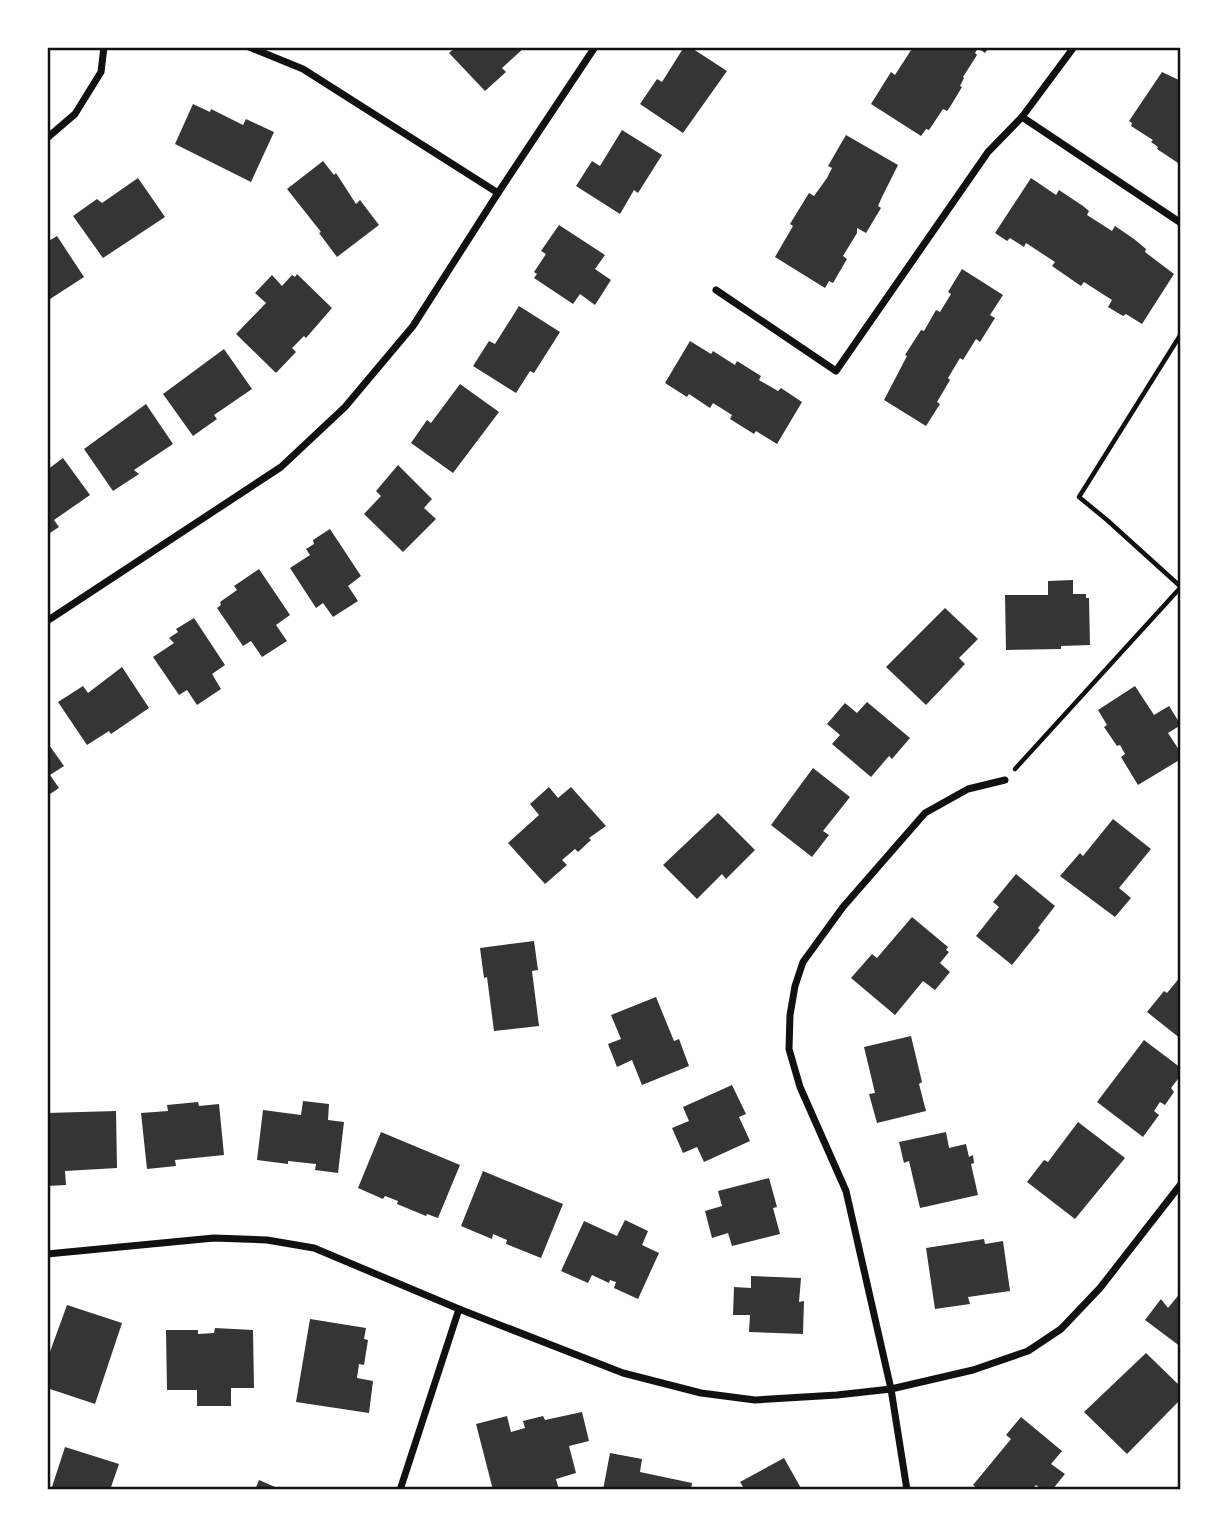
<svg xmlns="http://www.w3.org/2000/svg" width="1228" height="1537" font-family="'Fira Sans',sans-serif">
  <rect width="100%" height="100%" fill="#fff"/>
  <g fill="#353535">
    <path d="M456 47H525L502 68 506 72 485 91 449 53Z"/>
    <path d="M684 47H690L727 71 683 133 640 104 657 79 662 82Z"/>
    <path d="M913 47H989L985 53 978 48 975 53 977 55 963 77 964 78 960 86 962 87 950 107 947 111 943 109 929 130 926 129 921 136 871 104 891 72 895 75Z"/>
    <path d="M1162 72 1181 81V165L1157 149 1158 147 1151 142 1153 140 1131 126 1132 123 1129 121Z"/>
    <path d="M193 104 210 112 211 109 243 125 246 119 274 132 251 182 175 144Z"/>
    <path d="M622 130 662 155 638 193 634 190 620 214 576 186 592 161 600 166Z"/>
    <path d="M846 135 898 165 882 197 878 206 881 208 866 233 857 228V233L843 256 847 259 833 283 829 281 825 288 775 257 793 226 790 224 809 193 814 196 827 178 832 168 828 166Z"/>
    <path d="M323 161 334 175 336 173 356 204 360 200 379 225 337 257 319 233 321 232 287 189Z"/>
    <path d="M138 178 165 217 103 258 73 216 97 199 102 203Z"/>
    <path d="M1031 178 1056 195 1059 190 1083 206 1089 211 1087 215 1112 231 1115 226 1134 239 1146 249 1145 252 1174 274 1142 324 1126 314 1123 316 1108 307 1112 300 1084 282 1081 286 1052 266 1055 262 1026 243 1024 247 1010 238 1007 241 995 233Z"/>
    <path d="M559 225 605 255 595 269 611 280 595 305 580 294 573 304 534 278 537 274 534 272 546 254 541 251Z"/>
    <path d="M57 236 84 277 47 301V242Z"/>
    <path d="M962 269 1003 295 990 315 995 318 980 342 976 339 963 360 960 358 948 378 950 380 937 402 940 404 926 426 884 400 907 356 905 355 921 330 924 331 936 310 940 312 951 294 948 292Z"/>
    <path d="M297 274 332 308 306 338 304 336 292 348 296 352 276 373 236 334 266 303 255 293 272 275 282 286 292 275 295 277Z"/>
    <path d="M519 306 560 332 534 373 530 371 516 393 473 366 489 341 495 344Z"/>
    <path d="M690 341 711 354 713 351 735 365 737 361 761 376 759 380 778 391 781 388 802 402 777 444 756 431 754 434 730 419 732 415 713 403 710 408 689 394 687 397 665 383Z"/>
    <path d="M224 349 252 389 214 415 217 419 193 436 163 394Z"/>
    <path d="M460 384 499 412 453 473 411 443 427 420 431 423Z"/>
    <path d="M146 404 173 444 134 470 139 474 113 491 84 449Z"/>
    <path d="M63 458 90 495 54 520 59 527 47 535V470Z"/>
    <path d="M398 465 432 499 424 508 436 519 403 552 364 514 381 496 376 491Z"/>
    <path d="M330 529 361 576 348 586 358 601 333 617 323 603 316 608 290 568 310 555 306 549 314 544 313 540Z"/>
    <path d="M259 569 290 615 276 625 287 641 262 657 251 641 243 646 217 608 221 605 220 602 237 590 234 586Z"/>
    <path d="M1073 580V594H1086V598H1089L1090 645 1061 646V649L1006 650 1005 595H1048V581Z"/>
    <path d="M945 608 978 639 959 658 965 664 926 705 886 667Z"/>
    <path d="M194 618 225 665 212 674 221 689 197 705 187 690 179 695 153 657 174 643 169 638 178 632 176 629Z"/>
    <path d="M122 667 149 708 111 734 109 731 87 745 58 702 83 686 88 693Z"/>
    <path d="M1135 686 1154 715 1169 706 1181 725 1168 733 1181 753V759L1138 785 1121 757 1125 754 1120 745 1117 746 1104 727 1107 725 1098 710Z"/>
    <path d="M867 702 910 738 892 759 889 756 871 777 832 744 840 735 827 724 845 703 857 713Z"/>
    <path d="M47 742 64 766 50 775 59 788 47 796Z"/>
    <path d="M813 768 850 797 823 831 829 835 812 857 771 825Z"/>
    <path d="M549 787 558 798 571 787 606 826 589 838 591 840 578 852 575 849 562 860 567 865 545 884 508 843 539 815 530 804Z"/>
    <path d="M718 813 755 850 726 879 722 874 697 899 663 865Z"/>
    <path d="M1113 819 1151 849 1119 888 1131 898 1115 917 1060 876 1080 853 1083 856Z"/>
    <path d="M1016 874 1055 906 1038 928 1040 930 1012 965 976 936 999 907 993 902Z"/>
    <path d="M912 917 948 947 946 950 949 952 940 963 950 972 935 990 923 981 895 1015 851 978 872 954 877 958Z"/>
    <path d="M534 941 538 970 532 971 539 1026 494 1031 487 977 484 978 480 948Z"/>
    <path d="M1181 976V1039L1147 1012 1164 991 1167 993Z"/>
    <path d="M656 997 674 1041 679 1039 689 1066 642 1085 632 1060 617 1067 608 1044 621 1039 611 1015Z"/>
    <path d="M911 1036 922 1082 919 1084 926 1111 877 1123 869 1094 875 1093 864 1047Z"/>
    <path d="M1144 1040 1181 1068V1075L1171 1088 1174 1092 1165 1105 1160 1102 1154 1111 1159 1115 1143 1137 1097 1102Z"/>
    <path d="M732 1085 746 1114 739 1117 750 1141 704 1162 697 1147 683 1153 672 1128 689 1121 683 1107Z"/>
    <path d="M303 1101 329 1104 328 1120 344 1122 338 1173 315 1170 316 1164 288 1161V1164L257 1160 263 1110 301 1115Z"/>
    <path d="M198 1102 199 1106 219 1104 224 1155 175 1160 176 1166 147 1169 141 1113 168 1111 167 1105Z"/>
    <path d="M116 1111 117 1168 65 1171 66 1185 47 1186V1113Z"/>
    <path d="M1078 1122 1125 1158 1075 1219 1027 1182 1044 1160 1048 1162Z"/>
    <path d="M381 1132 460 1165 438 1218 427 1214 426 1216 397 1204 398 1201 385 1196 383 1199 358 1188Z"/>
    <path d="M946 1132 949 1148 966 1144 969 1157 973 1155 974 1163 971 1164 978 1195 920 1208 909 1161 904 1163 899 1142Z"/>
    <path d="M483 1171 563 1204 541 1258 506 1244 507 1240 493 1234 492 1239 461 1226Z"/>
    <path d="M769 1178 777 1207 773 1208 780 1234 732 1246 728 1233 712 1238 705 1211 722 1206 718 1191Z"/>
    <path d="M625 1220 648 1231 642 1245 659 1253 638 1299 614 1288 616 1282 610 1280 609 1283 592 1275 588 1283 561 1271 584 1221 617 1236Z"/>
    <path d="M984 1239 985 1244 1003 1241 1010 1291 968 1297 970 1304 935 1309 926 1248Z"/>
    <path d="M751 1276 801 1278 799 1302 804 1301 803 1334 749 1332 750 1315H733L734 1287 751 1288Z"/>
    <path d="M1181 1292V1347L1145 1320 1161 1299 1168 1308Z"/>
    <path d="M67 1305 122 1323 95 1404 47 1388V1360Z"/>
    <path d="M310 1319 366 1328 364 1339 368 1340 364 1365 359 1364 357 1378 373 1381 369 1413 296 1402Z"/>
    <path d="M215 1328 253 1330 254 1388H231V1406H197V1390H167L166 1330H198V1334L214 1333Z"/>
    <path d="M1146 1353 1181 1387V1399L1127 1454 1084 1412Z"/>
    <path d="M582 1412 589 1441 569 1446 576 1473 556 1479 559 1490H493L476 1424 507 1416 511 1432 525 1428 523 1421 543 1416 545 1420Z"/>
    <path d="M1021 1417 1062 1451 1051 1464 1065 1474 1052 1490H1042L1036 1485 1032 1490H979L973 1485 1011 1439 1006 1435Z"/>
    <path d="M65 1447 119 1464 110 1490H51Z"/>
    <path d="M610 1453 642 1459 640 1472 692 1483 691 1490H603Z"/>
    <path d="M784 1458 802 1490H745L740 1482Z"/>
    <path d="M259 1480 282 1490H255Z"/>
  </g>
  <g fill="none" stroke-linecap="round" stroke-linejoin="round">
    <g stroke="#111" stroke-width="4.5">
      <path d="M1181 334 1079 497 1107 520 1181 587"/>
      <path d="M1015 769 1181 587"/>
    </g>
    <g stroke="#111" stroke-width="7">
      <path d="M249 47 303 69 498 193"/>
      <path d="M1022 117 1181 223"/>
      <path d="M47 138 75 114 101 72 104 47"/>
      <path d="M716 290 836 371 988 152 1022 117 1074 47"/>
      <path d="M47 621 281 467 345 407 413 326 498 193 595 47"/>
      <path d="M47 1254 214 1238 267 1240 314 1248 459 1309 623 1373 701 1393 755 1400 837 1395 891 1389 973 1370 1028 1351 1061 1329 1100 1288 1181 1184"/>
      <path d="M400 1490 459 1309"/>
      <path d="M907 1490 891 1389 846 1191 800 1087 789 1049 790 1015 795 986 803 962 843 907 925 813 968 789 1005 780"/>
    </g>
  </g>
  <rect width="1228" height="1537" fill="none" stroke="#ffffff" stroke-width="98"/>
  <rect x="49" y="49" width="1130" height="1439" fill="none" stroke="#111" stroke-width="2.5"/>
</svg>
